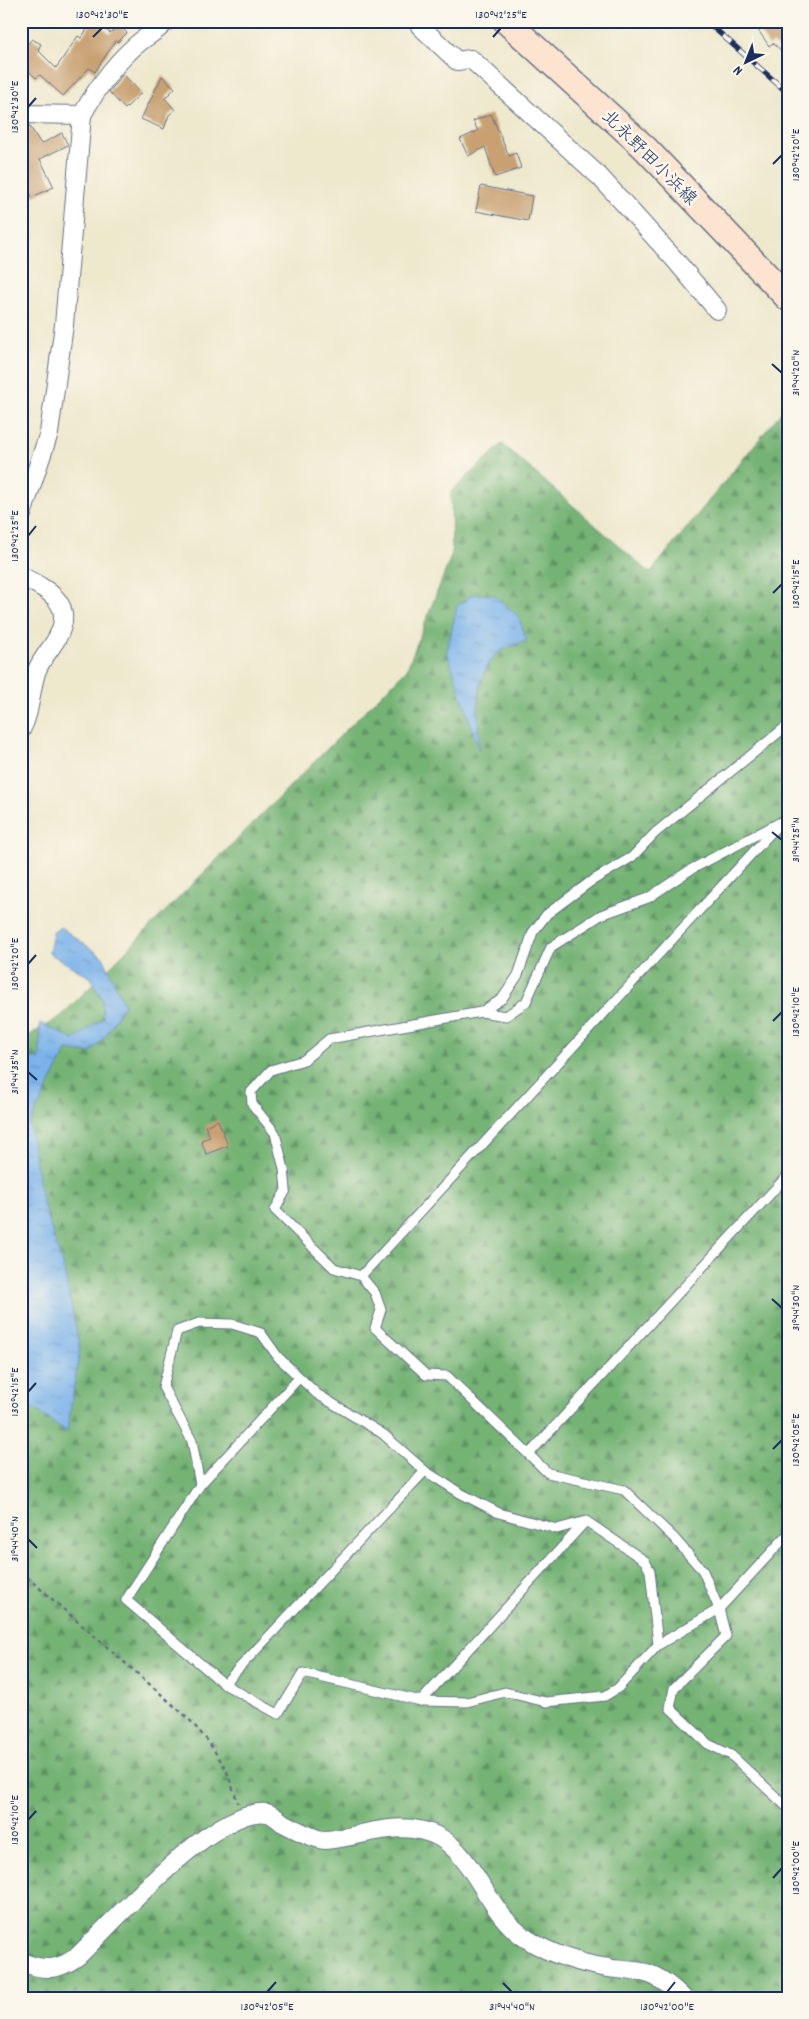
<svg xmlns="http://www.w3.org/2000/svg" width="809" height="2019" font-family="Dekko,'Klee One',sans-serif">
  <defs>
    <pattern id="forest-firs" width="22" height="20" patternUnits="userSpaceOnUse" patternTransform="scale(1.25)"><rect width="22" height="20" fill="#74b375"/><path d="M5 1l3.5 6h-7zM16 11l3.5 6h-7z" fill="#5e9263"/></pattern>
    <pattern id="water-ripples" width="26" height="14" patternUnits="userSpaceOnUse" patternTransform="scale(1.25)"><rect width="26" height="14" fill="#7ab2ea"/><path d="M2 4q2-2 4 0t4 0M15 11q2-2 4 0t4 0" fill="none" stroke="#6391c1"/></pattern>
  </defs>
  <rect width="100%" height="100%" fill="#fbf7ec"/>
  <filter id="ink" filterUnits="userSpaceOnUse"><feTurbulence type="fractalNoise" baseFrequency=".02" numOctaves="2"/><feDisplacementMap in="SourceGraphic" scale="10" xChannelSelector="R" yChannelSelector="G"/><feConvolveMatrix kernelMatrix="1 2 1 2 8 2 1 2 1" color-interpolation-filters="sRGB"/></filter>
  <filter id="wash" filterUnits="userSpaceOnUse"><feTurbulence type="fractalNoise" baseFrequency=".0096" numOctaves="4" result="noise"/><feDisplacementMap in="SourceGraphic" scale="20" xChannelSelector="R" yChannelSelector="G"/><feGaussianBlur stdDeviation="1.12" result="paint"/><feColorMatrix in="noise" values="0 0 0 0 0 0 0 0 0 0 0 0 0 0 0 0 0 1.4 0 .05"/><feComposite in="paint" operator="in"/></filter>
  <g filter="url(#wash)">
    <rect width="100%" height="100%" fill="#eee8cd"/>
    <path fill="url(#forest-firs)" stroke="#48716a" d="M788 404V1998H21V1040L60 1017 407 669 452 554 451 492 502 444 650 573Z"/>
    <g fill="url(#water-ripples)" stroke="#4a70a4">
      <path d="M473 594 494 595 518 616 527 641C518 644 505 647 498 653 472 673 479 722 479 750L447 651 457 606Z"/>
      <path d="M60 927 103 957 124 1004 105 1037 90 1053 67 1050 29 1125 42 1200 64 1270 80 1350 67 1432 21 1400V1054L40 1060V1023L74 1040 103 1018 102 999 91 978 49 953 53 933Z"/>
    </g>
    <g id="blocks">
      <g fill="#c8a072">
        <path d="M93 21 110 33 119 25 127 33 118 42 116 40 95 72 89 68 63 96 40 75 36 78 21 64V51L32 39 41 44 38 50 56 68 78 36 81 38Z"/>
        <path d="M752 21H788V57L773 43 769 46Z"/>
        <path d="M123 74 141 93 125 109 109 92Z"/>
        <path d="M162 76 175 88 165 98 175 110 169 115 164 129 141 119Z"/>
        <path d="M491 114 509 156 516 153 521 168 495 177 485 147 468 156 460 139 478 131 473 121Z"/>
        <path d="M29 125 41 144 62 133 68 145 40 159 54 187 32 197 21 175V129Z"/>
        <path d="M481 186 532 196 528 221 476 211Z"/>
        <path d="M218 1120 228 1146 206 1154 201 1140 210 1137 205 1126Z"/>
      </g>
    </g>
  </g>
  <g filter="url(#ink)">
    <use href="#blocks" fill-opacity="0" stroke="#657085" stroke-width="1"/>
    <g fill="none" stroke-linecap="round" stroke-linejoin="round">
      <defs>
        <g id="service">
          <path d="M788 725 655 833 632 857 590 882 547 914 533 932 518 975 502 999 481 1012 329 1039 304 1060 271 1070 251 1092 252 1104 275 1133 284 1169 286 1190 275 1210 334 1268 361 1276 375 1293 381 1310 375 1328 426 1375 447 1376 548 1473 624 1490 674 1538 703 1571 719 1609 726 1636 674 1688 670 1708 708 1744 731 1755 788 1808"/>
          <path d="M481 1012 506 1016 526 1002 551 947 601 915 648 898 690 870 788 818"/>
          <path d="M361 1276 780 823"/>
          <path d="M529 1454 788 1175"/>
          <path d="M200 1485 299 1378"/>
          <path d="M658 1645 618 1688 605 1696 546 1702 505 1692 467 1702 421 1701 303 1673 278 1714 224 1684 126 1600 200 1485 192 1441 163 1387 177 1331 199 1323 232 1324 261 1333 278 1357 317 1394 383 1434 425 1471 460 1493 499 1513 557 1529 586 1521 645 1561 650 1571 658 1645 719 1609 788 1534"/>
          <path d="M224 1684 425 1471"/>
          <path d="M421 1701 585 1522"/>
        </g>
        <g id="minor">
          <path d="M419 21 420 26 457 61 471 59 600 177 676 261 717 310"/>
          <path d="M21 114 82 115C97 88 116 61 141 41 150 34 159 30 166 21"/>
          <path d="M21 517 49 433 64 325 82 115"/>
          <path d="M21 576C48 590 76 603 57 638 51 649 42 658 37 670 30 689 31 712 21 730"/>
          <path d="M21 1962C45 1971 58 1971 78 1956 114 1921 217 1805 267 1813 272 1814 279 1820 283 1823 292 1828 316 1840 325 1840 364 1837 401 1817 439 1837 475 1856 488 1915 527 1939 550 1954 581 1964 608 1968 624 1971 642 1969 656 1977 666 1982 675 1990 683 1998"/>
        </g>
        <path id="secondary" d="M506 21 645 148 788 298"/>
      </defs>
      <use href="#service" stroke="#657085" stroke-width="11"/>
      <use href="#minor" stroke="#657085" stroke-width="20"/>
      <use href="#secondary" stroke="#657085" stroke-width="28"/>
      <path stroke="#657085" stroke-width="2.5" stroke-dasharray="4 4" stroke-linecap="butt" d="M21 1572 187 1717 208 1741 226 1769 238 1803"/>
      <use href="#service" stroke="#fff" stroke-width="9"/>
      <use href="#minor" stroke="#fff" stroke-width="18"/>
      <use href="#secondary" stroke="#fde4d0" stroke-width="25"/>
      <defs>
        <path id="rail" d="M706 21 788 93"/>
      </defs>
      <use href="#rail" stroke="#1b2f5e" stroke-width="5.5"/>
      <use href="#rail" stroke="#fbf7ec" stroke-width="4" stroke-dasharray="11" stroke-linecap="butt"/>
    </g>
  </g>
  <path fill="none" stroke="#1b2f5e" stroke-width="2" d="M93 37 102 28M493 37 501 28M28 107 36 98M773 164 782 155M772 364 782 373M28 536 36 526M773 593 782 584M772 832 782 840M28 964 36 955M773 1021 782 1012M28 1072 37 1080M772 1299 782 1308M28 1392 36 1383M773 1449 782 1440M28 1539 37 1548M28 1820 36 1811M773 1878 782 1868M503 1983 512 1992M267 1992 276 1982M667 1992 675 1982"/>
  <g text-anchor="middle" stroke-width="5" stroke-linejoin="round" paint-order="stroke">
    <g font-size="18" fill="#1b2f5e" stroke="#fbf7ec">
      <text transform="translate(650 157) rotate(45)" y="6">北永野田小浜線</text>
    </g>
  </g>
  <rect width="809" height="2019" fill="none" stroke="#fbf7ec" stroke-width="55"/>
  <g transform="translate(746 62) rotate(223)" stroke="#fbf7ec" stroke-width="4" paint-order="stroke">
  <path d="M0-4L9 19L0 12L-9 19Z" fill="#1b2f5e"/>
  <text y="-8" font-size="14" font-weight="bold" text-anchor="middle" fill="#1b2f5e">N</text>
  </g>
  <rect x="28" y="28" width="754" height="1964" fill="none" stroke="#1b2f5e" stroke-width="2"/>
  <g font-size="12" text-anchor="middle" fill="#1b2f5e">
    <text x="102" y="18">130°42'30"E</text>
    <text x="501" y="18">130°42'25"E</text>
    <text transform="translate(14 107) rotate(-90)" y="4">130°42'30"E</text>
    <text transform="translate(795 155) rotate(-90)" y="4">130°42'20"E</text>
    <text transform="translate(795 373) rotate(-90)" y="4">31°44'20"N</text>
    <text transform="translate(14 536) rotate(-90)" y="4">130°42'25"E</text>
    <text transform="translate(795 584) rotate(-90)" y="4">130°42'15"E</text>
    <text transform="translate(795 840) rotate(-90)" y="4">31°44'25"N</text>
    <text transform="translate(14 964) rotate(-90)" y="4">130°42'20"E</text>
    <text transform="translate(795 1012) rotate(-90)" y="4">130°42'10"E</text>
    <text transform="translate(14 1072) rotate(-90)" y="4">31°44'35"N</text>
    <text transform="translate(795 1308) rotate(-90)" y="4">31°44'30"N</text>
    <text transform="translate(14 1392) rotate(-90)" y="4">130°42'15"E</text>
    <text transform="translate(795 1440) rotate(-90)" y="4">130°42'05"E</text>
    <text transform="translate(14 1539) rotate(-90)" y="4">31°44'40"N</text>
    <text transform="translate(14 1820) rotate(-90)" y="4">130°42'10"E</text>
    <text transform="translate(795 1868) rotate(-90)" y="4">130°42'00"E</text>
    <text x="267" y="2010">130°42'05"E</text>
    <text x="512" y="2010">31°44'40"N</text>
    <text x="667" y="2010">130°42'00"E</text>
  </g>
</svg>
